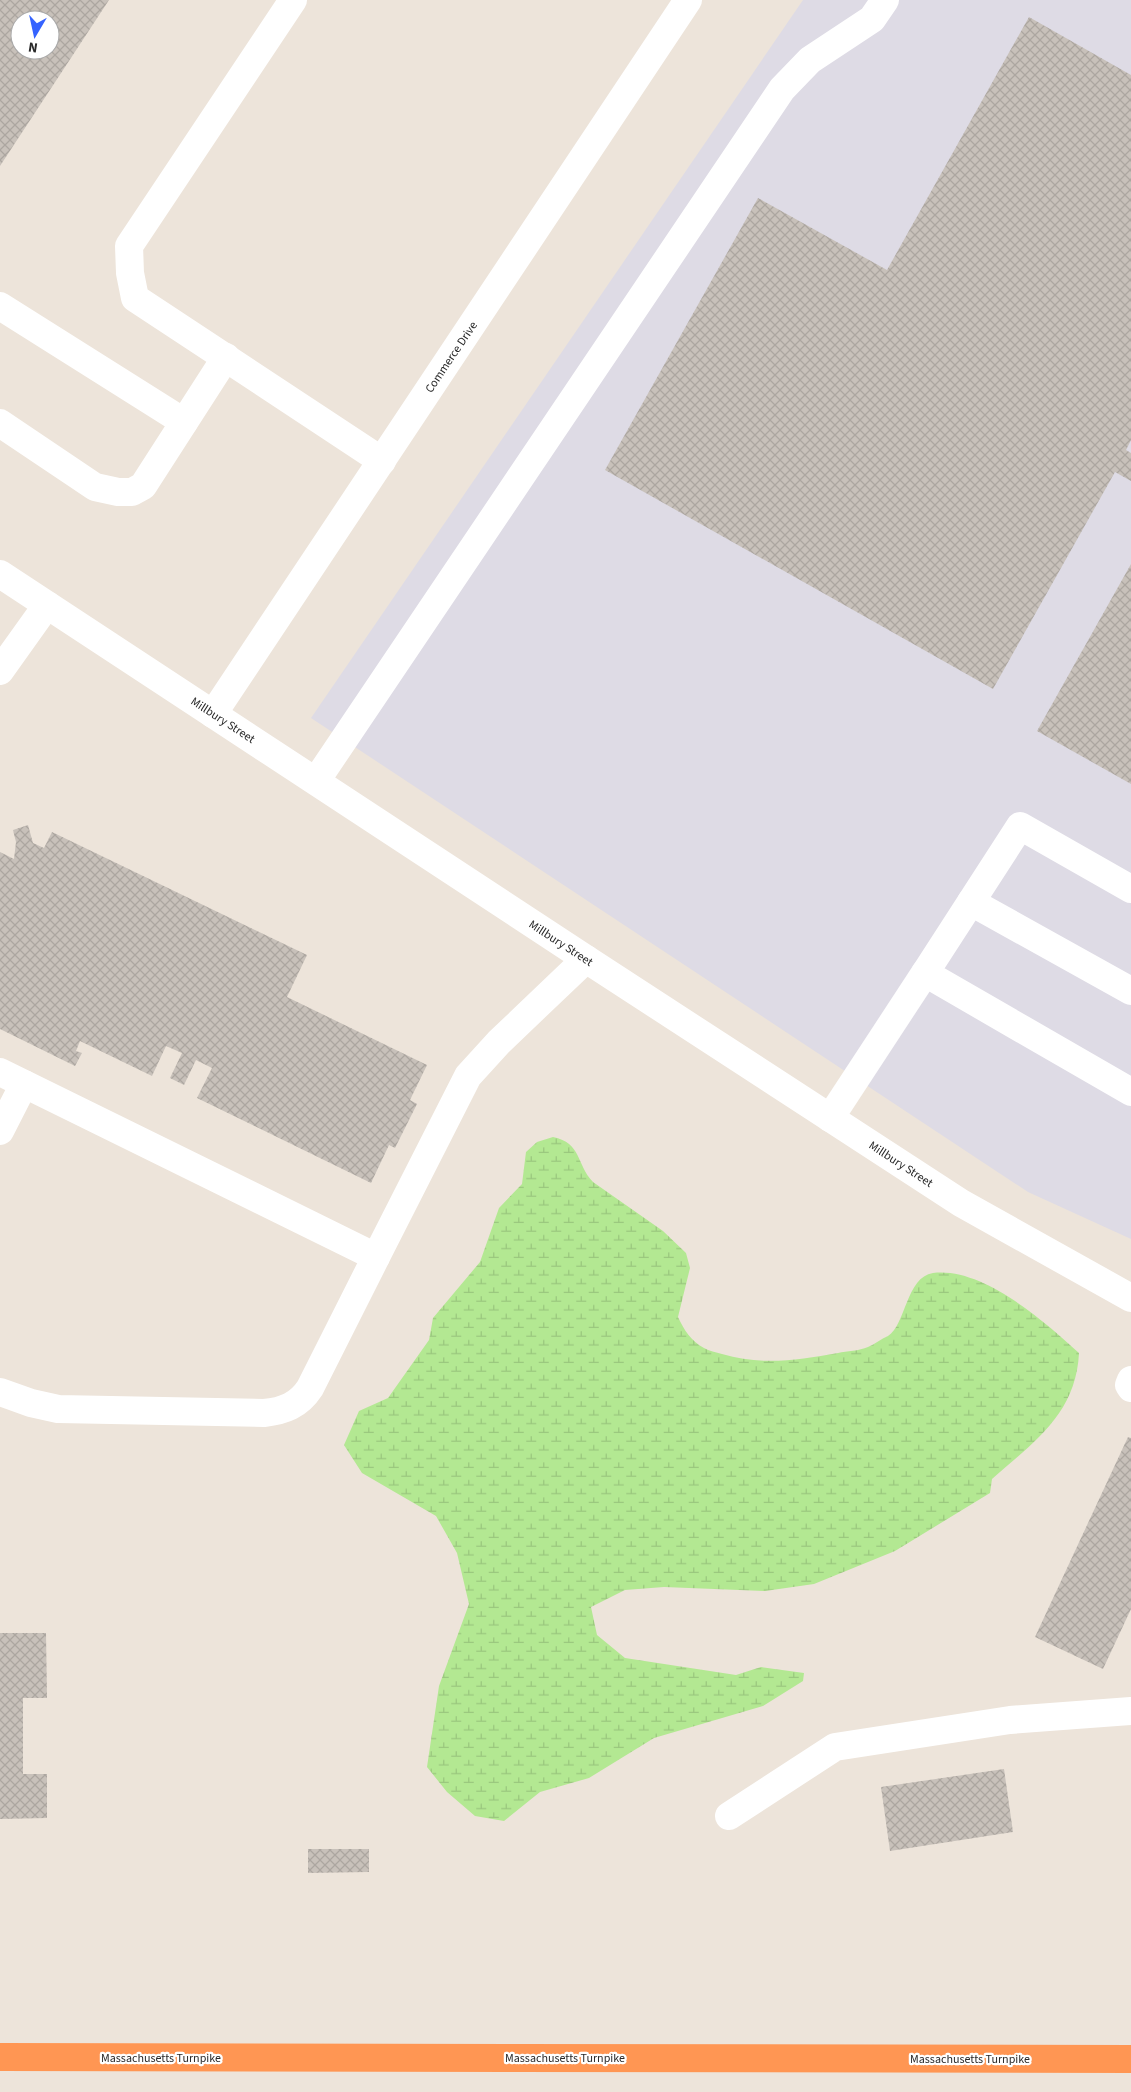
<svg xmlns="http://www.w3.org/2000/svg" width="1131" height="2092" font-family="'Source Sans 3',sans-serif">
  <defs>
    <pattern id="wetland-marsh" width="20" height="14" patternUnits="userSpaceOnUse" patternTransform="scale(1.25)"><rect width="20" height="14" fill="#b3e892"/><path d="M1 5h8M5 5V1M11 12h8M15 12V8" fill="none" stroke="#9ac77e"/></pattern>
    <pattern id="building-cross-hatch" width="8" height="8" patternUnits="userSpaceOnUse" patternTransform="scale(1.25)"><rect width="8" height="8" fill="#c8c1ba"/><path d="M0 0l8 8M0 8l8-8" fill="none" stroke="#aca6a0"/></pattern>
  </defs>
  <rect width="100%" height="100%" fill="#ede4da"/>
  <path fill="#dedbe5" d="M803 0H1131V1239L1028 1192 311 718Z"/>
  <path fill="url(#wetland-marsh)" d="M553 1137C582 1143 576 1164 593 1182L663 1231 686 1253 690 1268 678 1317C684 1330 691 1341 704 1348 709 1351 716 1352 722 1354 762 1366 798 1360 838 1353 847 1351 859 1351 868 1347 875 1344 881 1339 888 1336 906 1325 906 1277 933 1273 983 1267 1044 1321 1079 1353 1076 1414 1034 1442 992 1479L990 1493 895 1551 814 1584 765 1591 664 1587 625 1590 591 1607 597 1635 625 1658 736 1675 761 1667 804 1673 803 1681 763 1706 654 1738 589 1778 540 1792 504 1821 475 1816 447 1792 427 1767 439 1686 469 1604 457 1553 436 1516 362 1473 344 1445 359 1411 388 1398 429 1340 433 1318 480 1262 499 1208 522 1184 526 1152 537 1142Z"/>
  <g fill="url(#building-cross-hatch)" fill-rule="evenodd">
    <path d="M0 0H109L0 166ZM20 20H50V50H20Z"/>
    <path d="M1029 17 1131 75V440L1126 450 1131 453V481L1115 472 993 689 605 470 758 198 887 270Z"/>
    <path d="M1131 564V784L1037 731Z"/>
    <path d="M28 825 33 843 44 848 52 832 307 955 287 997 427 1065 410 1100 417 1104 395 1148 389 1145 371 1183 197 1098 212 1068 196 1060 184 1085 170 1078 182 1053 166 1046 152 1076 80 1041 76 1051 82 1053 75 1066 0 1029V852L14 859 16 842 13 830Z"/>
    <path d="M1128 1437 1131 1438V1609L1103 1669 1035 1637Z"/>
    <path d="M0 1633H46L47 1698H23V1774H47V1818L0 1819Z"/>
    <path d="M1004 1769 1013 1832 890 1851 881 1787Z"/>
    <path d="M308 1849H369V1872L308 1873Z"/>
  </g>
  <g fill="none" stroke-linecap="round" stroke-linejoin="round">
    <g stroke="#fff" stroke-width="28">
      <path d="M293 0 129 246 130 273 135 298 382 461"/>
      <path d="M0 306 184 422"/>
      <path d="M0 423 95 487 118 492H132L143 486 226 357"/>
      <path d="M0 574 586 959 961 1203 1131 1298"/>
      <path d="M0 671 47 605"/>
      <path d="M213 714 688 0"/>
      <path d="M316 781 782 89 810 60 872 19 885 0"/>
      <path d="M1131 889 1020 826 925 973 1131 1092"/>
      <path d="M971 902 1131 991"/>
      <path d="M0 1072 376 1257 468 1076 499 1042 586 959"/>
      <path d="M830 1118 925 973"/>
      <path d="M0 1131 24 1084"/>
      <path d="M1131 1380 1129 1385 1131 1388"/>
      <path d="M0 1392 31 1403 58 1409 264 1413C284 1411 299 1405 310 1388L376 1257"/>
      <path d="M729 1816 835 1747 1010 1720 1131 1711"/>
    </g>
    <path stroke="#ff9653" stroke-width="28" d="M0 2057 1131 2059"/>
  </g>
  <g text-anchor="middle" stroke-width="4.5" stroke-linejoin="round" paint-order="stroke">
    <g font-size="12" fill="#292929" stroke="#fff">
      <text transform="translate(451 357) rotate(-56)" y="4">Commerce Drive</text>
      <text transform="translate(223 720) rotate(33)" y="4">Millbury Street</text>
      <text transform="translate(561 943) rotate(33)" y="4">Millbury Street</text>
      <text transform="translate(901 1164) rotate(33)" y="4">Millbury Street</text>
      <text x="161" y="2062">Massachusetts Turnpike</text>
      <text x="565" y="2062">Massachusetts Turnpike</text>
      <text x="970" y="2063">Massachusetts Turnpike</text>
    </g>
  </g>
  <g transform="translate(35 35) rotate(189)"><circle r="24" fill="#ffffff" stroke="#a9a9a9"/>
  <path d="M0-4L9 19L0 12L-9 19Z" fill="#3563ff"/>
  <text y="-8" font-size="14" font-weight="bold" text-anchor="middle" fill="#292929">N</text>
  </g>
</svg>
